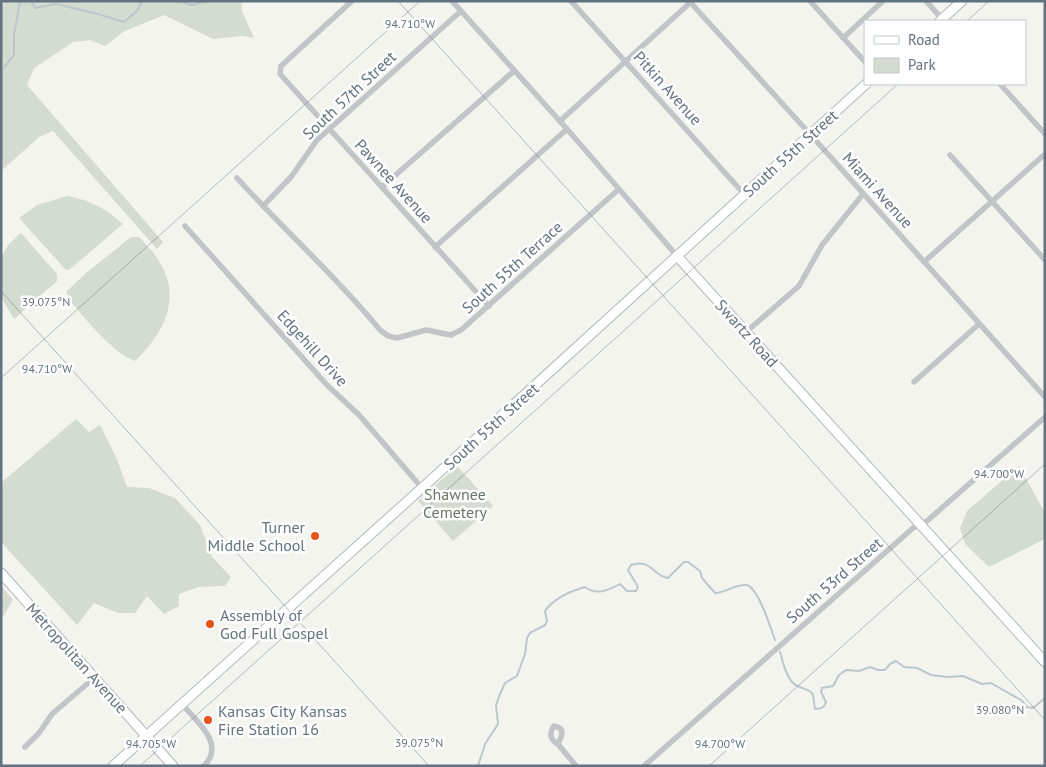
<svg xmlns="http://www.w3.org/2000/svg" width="1046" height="767" font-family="'PT Sans',sans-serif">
  <rect width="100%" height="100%" fill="#f4f4ef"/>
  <g fill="#d4dbd0">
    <path d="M1 1H241L242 11 254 38 243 36 213 39 164 15 123 32 105 46 90 40 73 42 34 68 27 85 163 242 157 249 53 131 39 137 1 171Z"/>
    <path d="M67 196C91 200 106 209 123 224L70 269 66 270 19 218 37 205Z"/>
    <path d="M21 233 57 274V281L14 319 1 297V257L9 244Z"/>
    <path d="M131 237H139C146 245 154 252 159 261 183 298 163 334 135 361 111 352 84 317 67 297V291L85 274Z"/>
    <path d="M76 419 89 432 100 425 116 457 127 487 149 488 175 498 200 525 212 557 231 577 225 586 199 587 179 594V606L164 614 147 596 135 613H118L94 603 77 625 1 542V483Z"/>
    <path d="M457 466 493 506 453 541 418 501Z"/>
    <path d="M1019 466 1045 513V539L989 567 965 544 960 528 967 511Z"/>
    <path d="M1 586 13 600 1 620Z"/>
  </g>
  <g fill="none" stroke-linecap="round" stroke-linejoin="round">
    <g stroke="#bcc7cc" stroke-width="2">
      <path d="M31 1 35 8 56 4 98 14 124 22 137 11 141 3 140 1"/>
      <path d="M180 1 192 5 205 1"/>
      <path d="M1 71 14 55V35L20 1"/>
      <path d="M780 652C783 662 785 674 792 682 797 688 809 689 812 693 814 695 814 705 815 709 821 709 824 708 826 702L821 692 822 688 833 686 839 675 846 670 859 671 870 667 878 670H885L890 664 896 661 904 667 917 668 931 675 947 677 963 676 982 684 991 683 1021 700 1027 707 1033 708 1045 698"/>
      <path d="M478 766 485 744 498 724 496 705 500 694 505 683 517 676 525 654 527 638 530 633 545 625 547 621 545 611C554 598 571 591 585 587 597 596 608 590 620 584L627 591H636L638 587 628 570 631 565C651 558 653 576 668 578L684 562H688L700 571 702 578 715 593C726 593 735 584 746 585 758 586 771 629 775 640"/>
    </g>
    <defs>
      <g id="secondary">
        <path d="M940 21 962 1"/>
        <path d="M677 256 1045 662"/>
        <path d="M1 573 173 766"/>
        <path d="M113 766 422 488 866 84"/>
      </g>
    </defs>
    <use href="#secondary" stroke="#b3b8bc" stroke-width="11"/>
    <g stroke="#c1c5c8" stroke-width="5.5">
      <path d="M352 1 281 66 280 74 489 306"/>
      <path d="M452 1 567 129 677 256"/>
      <path d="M571 1 744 194"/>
      <path d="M689 1 810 134 1045 397"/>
      <path d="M810 1 865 62"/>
      <path d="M926 1 944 21"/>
      <path d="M843 38 883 1"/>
      <path d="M1000 84 1045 134"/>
      <path d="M560 121 692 1"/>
      <path d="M950 155 1045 260"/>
      <path d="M237 178C284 230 336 276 380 330L388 336 397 338 426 330 451 335 461 330 619 189"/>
      <path d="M382 187 514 71"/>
      <path d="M263 206 291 177 317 140 461 11"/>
      <path d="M185 226 327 385 360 416 422 488"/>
      <path d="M435 247 567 129"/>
      <path d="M924 262 1045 154"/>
      <path d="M746 332 799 286 822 245 863 194"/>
      <path d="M914 382 979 324"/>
      <path d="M182 704C197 722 226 744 204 766"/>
      <path d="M554 726C566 728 562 736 558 744 550 740 549 733 554 726Z"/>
      <path d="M558 744 576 766"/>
      <path d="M25 747 39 733 52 714 94 678"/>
      <path d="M644 766 913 528 927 521 1045 417"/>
    </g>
    <use href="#secondary" stroke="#fff" stroke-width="9"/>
  </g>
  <path fill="none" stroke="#627281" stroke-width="1" stroke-opacity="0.45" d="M398 1 1045 720M967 21 989 1M1 291 429 766M1 378 420 1M140 766 898 84M709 766 1045 464"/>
  <g fill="#e8521b" stroke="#fff" stroke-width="2">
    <circle cx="315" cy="536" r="5"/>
    <circle cx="210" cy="624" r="5"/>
    <circle cx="208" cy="720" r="5"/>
  </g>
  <g text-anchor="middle" stroke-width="5" stroke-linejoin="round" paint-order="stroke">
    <g font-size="16" fill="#627281" stroke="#fff">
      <text transform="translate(668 88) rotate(48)" y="6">Pitkin Avenue</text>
      <text transform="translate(349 95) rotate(-43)" y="6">South 57th Street</text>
      <text transform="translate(790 153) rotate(-42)" y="6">South 55th Street</text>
      <text transform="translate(394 181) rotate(48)" y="6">Pawnee Avenue</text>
      <text transform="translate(878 190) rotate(48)" y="6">Miami Avenue</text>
      <text transform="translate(512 267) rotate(-42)" y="6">South 55th Terrace</text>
      <text transform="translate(747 333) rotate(48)" y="6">Swartz Road</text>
      <text transform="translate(313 348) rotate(48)" y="6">Edgehill Drive</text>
      <text transform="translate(491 426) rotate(-42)" y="6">South 55th Street</text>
      <text transform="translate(834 580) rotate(-41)" y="6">South 53rd Street</text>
      <text transform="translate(77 658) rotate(48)" y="6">Metropolitan Avenue</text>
    </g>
    <g font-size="16" fill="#657861" stroke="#fff">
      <text x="455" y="500">Shawnee<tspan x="455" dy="18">Cemetery</tspan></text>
    </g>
    <g font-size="16" fill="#627281" stroke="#fff" text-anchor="start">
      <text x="305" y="533" text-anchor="end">Turner<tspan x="305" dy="18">Middle School</tspan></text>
      <text x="220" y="621">Assembly of<tspan x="220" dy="18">God Full Gospel</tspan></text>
      <text x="218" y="717">Kansas City Kansas<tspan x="218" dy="18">Fire Station 16</tspan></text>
    </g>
  </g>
  <g font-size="12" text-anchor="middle" fill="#627281" stroke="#fff" stroke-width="5" stroke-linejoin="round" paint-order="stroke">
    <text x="410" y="28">94.710°W</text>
    <text x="46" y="306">39.075°N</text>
    <text x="47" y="373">94.710°W</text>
    <text x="999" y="478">94.700°W</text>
    <text x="1000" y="714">39.080°N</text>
    <text x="419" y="747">39.075°N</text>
    <text x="151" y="748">94.705°W</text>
    <text x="720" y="748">94.700°W</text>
  </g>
  <rect width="1046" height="767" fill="none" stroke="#627281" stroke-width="5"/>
  <rect x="864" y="20" width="162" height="65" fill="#ffffff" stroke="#c0c7cd"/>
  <rect x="874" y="36" width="25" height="8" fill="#ffffff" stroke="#c0c7cd"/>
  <text x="908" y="45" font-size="15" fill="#627281">Road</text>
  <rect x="874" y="58" width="25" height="15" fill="#d4dbd0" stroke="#c0c7cd"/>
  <text x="908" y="70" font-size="15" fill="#627281">Park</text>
</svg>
